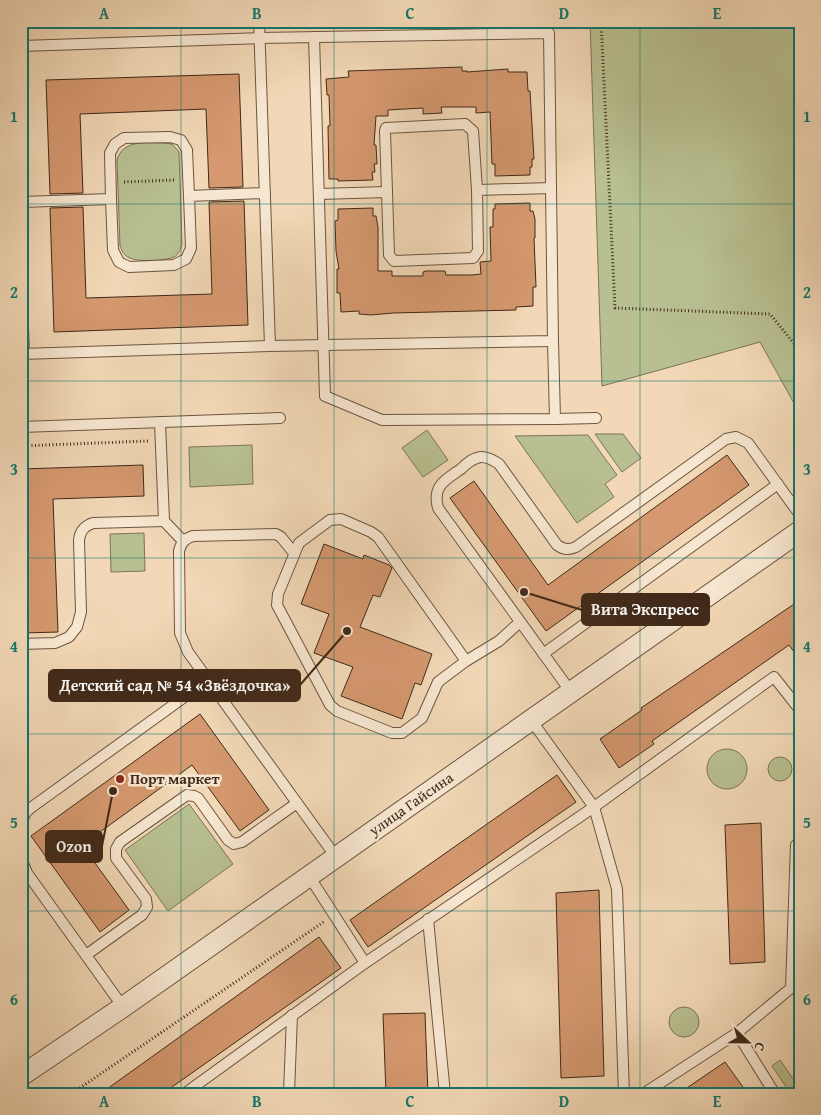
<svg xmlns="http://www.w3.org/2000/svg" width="821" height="1115" font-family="'Gentium Book Plus',serif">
  <rect width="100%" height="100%" fill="#f2d8b6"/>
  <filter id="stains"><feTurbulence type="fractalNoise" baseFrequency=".004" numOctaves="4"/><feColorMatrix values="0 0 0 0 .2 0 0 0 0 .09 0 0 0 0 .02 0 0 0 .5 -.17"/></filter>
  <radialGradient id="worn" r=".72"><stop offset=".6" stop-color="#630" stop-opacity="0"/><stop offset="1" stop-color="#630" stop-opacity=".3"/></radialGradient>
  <g fill="#b8bf90" stroke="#7c7454">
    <path d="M590 21H800V414L760 342 602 386Z"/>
    <path d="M164 143 172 144 179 152 182 244C181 249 179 254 174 257 167 261 137 262 130 258 124 256 122 251 120 246L117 160C123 139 146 143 164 143Z"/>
    <path d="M427 430 448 460 423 477 402 448Z"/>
    <path d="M595 434H623L641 458 622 472Z"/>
    <path d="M588 435 617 475 605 484 614 497 577 523 515 436Z"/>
    <path d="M252 445 253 484 190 487 189 447Z"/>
    <path d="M144 533 145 571 111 572 110 534Z"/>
    <circle cx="727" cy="769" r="20"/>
    <circle cx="780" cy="769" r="12"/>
    <path d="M189 804 233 864 168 911 125 850Z"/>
    <circle cx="684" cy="1022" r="15"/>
    <path d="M780 1060 800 1089V1094H791L772 1066Z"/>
  </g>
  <g fill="#d5986f" stroke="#402919">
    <path d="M462 67V71H467V72L508 69V72H527L528 91H530L534 159H532V167H530V175L495 176V164H492L490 112 476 113V107H441L442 113 423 114V108L388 110V116H376L374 145H376L377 164H374L375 172H372L373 180 338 181V179H329L328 126H330L329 95H327L326 79 349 77 348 71Z"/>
    <path d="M239 74 243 187 209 188 206 109 80 114 83 193 50 194 46 80Z"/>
    <path d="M244 201 248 325 54 332 50 208 83 207 86 298 212 294 209 202Z"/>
    <path d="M530 203V211H533L535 219V238H534L536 287H533V306L516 307V310L393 313 371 315 359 314V311L341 312 340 293H337V269H339L336 251 335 221 338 220V209L373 208V216H376L378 227V271H392V276H423V272L426 271H445L446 275H472L481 274 480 262 491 261 490 227H493V209H495V204Z"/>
    <path d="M727 455 749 485 546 631 450 498 474 481 548 585Z"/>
    <path d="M143 465 144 496 53 499 58 632 24 633 21 560V469Z"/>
    <path d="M324 544 363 559 364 555 389 565 392 568 380 597 373 595 360 627 432 654 421 685 415 683 402 719 341 696 353 667 314 653 329 614 301 604Z"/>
    <path d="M800 600V660L789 645 652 741 654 744 619 768 600 739 642 710 641 708Z"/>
    <path d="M200 714 269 810 240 831 192 765 140 803 82 845 129 910 100 932 31 836Z"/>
    <path d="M557 775 576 802 368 947 350 920Z"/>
    <path d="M761 823 765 962 730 964 725 825Z"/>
    <path d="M599 890 604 1076 561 1078 556 893Z"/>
    <path d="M319 937 341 968 162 1094H100Z"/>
    <path d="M425 1013 428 1094H386L383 1014Z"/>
    <path d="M725 1062 748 1094H678Z"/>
  </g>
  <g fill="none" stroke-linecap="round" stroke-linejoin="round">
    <defs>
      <g id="lane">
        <path d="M259 21 270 346"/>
        <path d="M314 37 325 396 382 420 555 419 553 341"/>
        <path d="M21 46 260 38 549 33 553 341 270 346 21 354"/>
        <path d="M387 192 385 131 386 128 465 124 473 131 477 190"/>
        <path d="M319 194 387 192 389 255 394 261 473 258 478 251 477 190 551 188"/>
        <path d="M111 199 110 153 115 144 124 138 170 137 181 140 187 150 189 196"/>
        <path d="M21 202 111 199 113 250 119 262 129 267 174 265 186 259 191 248 189 196 265 193"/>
        <path d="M21 273 24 354"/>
        <path d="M555 419 596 418"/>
        <path d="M21 427 280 418"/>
        <path d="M164 521 183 541"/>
        <path d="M294 553 281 537 276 534 193 536C184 539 181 543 179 551L180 633 188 652 336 857"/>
        <path d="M21 644 55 643 69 637 77 627 81 612 79 540C80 531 84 526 93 523L164 521 160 422"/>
        <path d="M543 654 778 484"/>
        <path d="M466 661 438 682 422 718 402 733H392L337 711 330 705 277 605 278 594 299 543 330 520 341 519 371 532 378 537 466 661 499 641 520 622"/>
        <path d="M571 692 438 508C432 486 445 480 461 469 465 465 472 459 477 458 484 455 493 460 499 464L557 545C564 550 569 550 576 547L726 439 736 437 748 443 800 515"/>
        <path d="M531 720 594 807 617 889 624 1094"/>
        <path d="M21 823 26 812 32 807 208 680"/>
        <path d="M21 840 23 863 27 873 123 1007"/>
        <path d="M309 876 365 963"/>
        <path d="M428 919 445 1094"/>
        <path d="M86 955 142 915 147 907 146 899 116 858V849L120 842 187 795 194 796 198 798 228 840 234 844 242 842 297 803"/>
        <path d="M737 1033 791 988 796 845 800 842"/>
        <path d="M184 1094 365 963 594 807 774 677 800 710"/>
        <path d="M289 1094 292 1015"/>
        <path d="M643 1094 737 1033 775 1094"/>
      </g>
      <path id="street" d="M21 1076 123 1007 800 531"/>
    </defs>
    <use href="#lane" stroke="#6c5540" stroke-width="12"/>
    <use href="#street" stroke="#6c5540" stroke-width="22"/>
    <g stroke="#402919" stroke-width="3" stroke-dasharray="1 2.5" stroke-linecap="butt">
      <path d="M601 21 615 308 770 314 800 351"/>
      <path d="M124 182 175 180"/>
      <path d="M21 446 148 441"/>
      <path d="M71 1094 325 921"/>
    </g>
    <use href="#lane" stroke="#f7e6d0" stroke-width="10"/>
    <use href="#street" stroke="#f7e6d0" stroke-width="20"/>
  </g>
  <path fill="none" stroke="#0f766e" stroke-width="1" stroke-opacity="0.55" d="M181 21V1094M334 21V1094M487 21V1094M640 21V1094M21 204H800M21 381H800M21 558H800M21 734H800M21 911H800"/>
  <circle fill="#8f2418" stroke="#f7e6d0" stroke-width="2" cx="120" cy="779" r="5"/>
  <g text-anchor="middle" stroke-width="5" stroke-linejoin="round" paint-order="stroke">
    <g font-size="15" font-weight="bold" fill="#402919" stroke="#f7e6d0" text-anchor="start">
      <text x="130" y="784">Порт маркет</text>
    </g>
    <g font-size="15" fill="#402919" stroke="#f7e6d0">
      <text transform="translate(411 804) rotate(-35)" y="5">улица Гайсина</text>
    </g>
  </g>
  <path fill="none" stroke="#402919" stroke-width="2" d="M524 592L582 610M347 631L300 685M113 791L102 846"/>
  <g fill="#402919" stroke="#f7e6d0" stroke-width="2">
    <circle cx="524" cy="592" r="5"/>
    <circle cx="347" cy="631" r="5"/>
    <circle cx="113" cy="791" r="5"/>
  </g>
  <g fill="#402919" stroke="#402919" stroke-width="2">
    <rect x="582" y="594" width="127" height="31" rx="5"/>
    <rect x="49" y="670" width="251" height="31" rx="5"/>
    <rect x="46" y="831" width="56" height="31" rx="5"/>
  </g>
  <g font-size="16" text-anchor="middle" font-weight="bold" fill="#fff">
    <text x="645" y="615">Вита Экспресс</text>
    <text x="175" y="691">Детский сад № 54 «Звёздочка»</text>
    <text x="74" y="852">Ozon</text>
  </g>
  <rect width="821" height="1115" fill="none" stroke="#f2d8b6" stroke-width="55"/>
  <g transform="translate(748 1042) rotate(112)" stroke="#f7e6d0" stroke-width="4" paint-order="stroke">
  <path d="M0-4L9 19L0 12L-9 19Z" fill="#402919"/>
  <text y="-8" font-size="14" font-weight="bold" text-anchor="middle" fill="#402919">С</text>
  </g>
  <rect x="28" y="28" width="766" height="1060" fill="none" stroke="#0f766e" stroke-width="2"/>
  <g font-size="16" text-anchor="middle" font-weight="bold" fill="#0f766e">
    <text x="104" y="19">A</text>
    <text x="257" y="19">B</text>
    <text x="410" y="19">C</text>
    <text x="564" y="19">D</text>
    <text x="717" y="19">E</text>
    <text x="14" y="122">1</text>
    <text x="807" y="122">1</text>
    <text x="14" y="298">2</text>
    <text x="807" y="298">2</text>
    <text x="14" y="475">3</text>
    <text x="807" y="475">3</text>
    <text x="14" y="652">4</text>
    <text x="807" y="652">4</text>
    <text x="14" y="828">5</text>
    <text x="807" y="828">5</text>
    <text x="14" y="1005">6</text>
    <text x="807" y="1005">6</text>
    <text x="104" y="1107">A</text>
    <text x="257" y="1107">B</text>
    <text x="410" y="1107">C</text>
    <text x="564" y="1107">D</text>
    <text x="717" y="1107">E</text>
  </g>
  <rect width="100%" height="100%" filter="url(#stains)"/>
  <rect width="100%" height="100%" fill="url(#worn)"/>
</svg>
